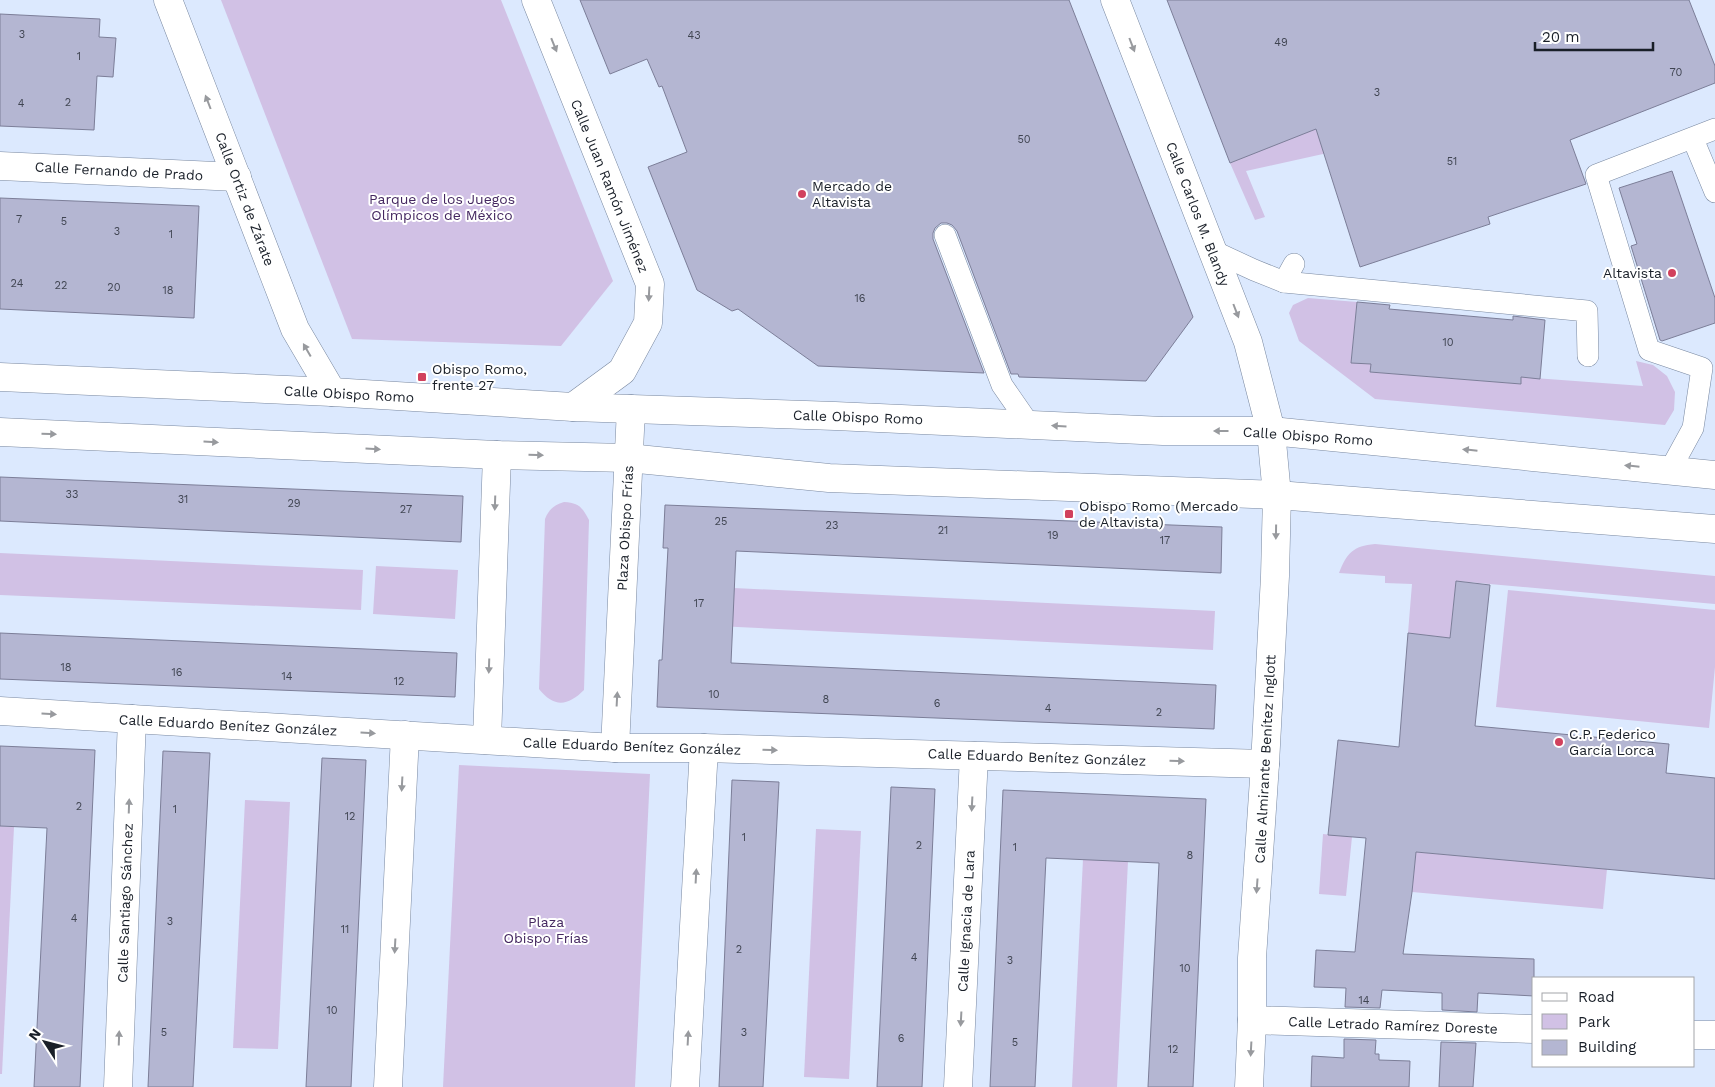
<svg xmlns="http://www.w3.org/2000/svg" width="1715" height="1087" font-family="'Work Sans',sans-serif">
  <rect width="100%" height="100%" fill="#dce9fe"/>
  <g fill="#d1c1e5">
    <path d="M221 0H501L613 281 561 346 352 339Z"/>
    <path d="M1473 65 1370 138 1323 154 1246 171 1265 217 1255 220 1230 163Z"/>
    <path d="M1308 298 1357 302 1351 362 1371 364 1370 372 1521 384V377L1643 386 1636 361 1653 365 1667 376 1675 392 1674 410 1665 425 1375 399 1299 341 1289 313 1293 305Z"/>
    <path d="M564 502C579 503 582 507 589 520L584 690C568 706 554 708 539 689L545 519C549 509 554 505 564 502Z"/>
    <path d="M1375 544 1715 576V604L1456 581 1450 638 1408 633 1412 584 1385 583V576L1339 573C1347 553 1353 546 1375 544Z"/>
    <path d="M0 553 363 570 361 610 0 595Z"/>
    <path d="M376 566 458 570 455 619 373 614Z"/>
    <path d="M734 588 1215 611 1213 650 717 626Z"/>
    <path d="M1508 590 1715 610V667L1709 728 1496 707Z"/>
    <path d="M459 765 650 774 635 1087H443Z"/>
    <path d="M245 800 290 802 278 1049 233 1048Z"/>
    <path d="M0 826 14 827 2 1074H0Z"/>
    <path d="M816 829 861 831 849 1079 804 1077Z"/>
    <path d="M1323 834 1352 837 1346 896 1319 894Z"/>
    <path d="M1416 852 1607 869 1603 909 1412 892Z"/>
    <path d="M1083 859 1128 861 1117 1087H1072Z"/>
  </g>
  <g fill="#b4b6d2" stroke="#7c7e98">
    <path d="M580 0H1069L1193 317 1146 381 1019 377 1018 374H1011L957 231 952 225 947 223H941L935 228 933 233V239L984 373 818 366 738 309 732 311 697 290 648 167 687 152 662 86 659 87 647 59 610 74Z"/>
    <path d="M1167 0H1689L1715 66V83L1570 140 1586 184 1488 217 1490 224 1360 267 1316 129 1230 163Z"/>
    <path d="M0 14 100 19 99 37 116 38 113 77 97 76 94 130 0 126Z"/>
    <path d="M1672 171 1715 298V323L1662 341 1660 340 1631 246 1637 244 1619 188Z"/>
    <path d="M0 198 199 206 194 318 0 309Z"/>
    <path d="M1357 302 1390 305 1389 309 1513 320V316L1545 320 1540 379 1521 377V384L1370 372 1371 364 1351 363Z"/>
    <path d="M0 477 463 496 461 542 0 521Z"/>
    <path d="M665 505 1222 527 1221 573 736 551 731 663 1216 685 1214 729 657 707 659 660H662L668 548H663Z"/>
    <path d="M1456 581 1490 585 1475 726 1669 744 1666 773 1715 778V879L1416 852 1412 892 1403 954 1534 959V996L1478 993 1477 1012 1442 1010V993L1382 990 1380 1008 1345 1007 1346 988 1314 987 1316 950 1355 952 1366 838 1328 835 1338 740 1399 747 1408 633 1450 638Z"/>
    <path d="M0 633 457 653 455 697 0 679Z"/>
    <path d="M0 746 95 750 80 1087H34L47 828 0 826Z"/>
    <path d="M163 751 210 753 193 1087H148Z"/>
    <path d="M322 758 366 760 351 1087H306Z"/>
    <path d="M732 780 779 782 763 1087H719Z"/>
    <path d="M891 787 935 789 922 1087H877Z"/>
    <path d="M1003 790 1206 799 1193 1087H1148L1159 863 1046 858 1035 1087H990Z"/>
    <path d="M1344 1039 1376 1040 1375 1054H1379V1060L1410 1061 1409 1087H1311L1312 1056 1344 1058Z"/>
    <path d="M1441 1042 1476 1043 1473 1087H1439Z"/>
  </g>
  <g fill="none" stroke-linecap="round" stroke-linejoin="round">
    <defs>
      <g id="service">
        <path d="M1693 139 1715 192"/>
        <path d="M945 235 1002 385 1029 424"/>
        <path d="M1213 251 1254 270 1284 282 1587 311 1588 356"/>
        <path d="M1284 282 1294 264"/>
        <path d="M1670 470 1693 428 1702 368 1649 350 1596 175 1715 129"/>
      </g>
      <g id="minor">
        <path d="M168 0 295 329 332 392"/>
        <path d="M536 0 650 284 648 323 622 371 573 407"/>
        <path d="M1115 0 1248 342 1271 431 1277 495 1275 576 1265 764 1252 958V1020L1249 1087"/>
        <path d="M0 166 237 177"/>
        <path d="M0 711 615 748H704L1265 764"/>
        <path d="M487 740 497 455"/>
        <path d="M615 748 631 409"/>
        <path d="M1252 1020 1534 1029"/>
        <path d="M1694 1035H1715"/>
        <path d="M118 1087 132 719"/>
        <path d="M388 1087 405 735"/>
        <path d="M685 1087 704 748"/>
        <path d="M958 1087 974 756"/>
      </g>
      <g id="tertiary">
        <path d="M0 377 332 392 573 407 835 416 1163 431H1271L1715 475"/>
        <path d="M0 432 497 455 628 458 829 478 1277 495 1715 529"/>
      </g>
    </defs>
    <use href="#service" stroke="#7988a0" stroke-width="22"/>
    <use href="#minor" stroke="#7988a0" stroke-width="29"/>
    <use href="#tertiary" stroke="#7988a0" stroke-width="29"/>
    <use href="#service" stroke="#fff" stroke-width="21"/>
    <use href="#minor" stroke="#fff" stroke-width="28"/>
    <use href="#tertiary" stroke="#fff" stroke-width="28"/>
  </g>
  <defs><path id="oneway-solid" d="M-6-.8H1V-3.2L6.5 0L1 3.2V.8H-6Z" transform="scale(1.25)"/></defs>
  <g fill="#989a9e">
    <use href="#oneway-solid" transform="translate(554 45) rotate(68)"/>
    <use href="#oneway-solid" transform="translate(1132 45) rotate(69)"/>
    <use href="#oneway-solid" transform="translate(208 102) rotate(-111)"/>
    <use href="#oneway-solid" transform="translate(649 294) rotate(93)"/>
    <use href="#oneway-solid" transform="translate(1236 311) rotate(69)"/>
    <use href="#oneway-solid" transform="translate(307 350) rotate(-120)"/>
    <use href="#oneway-solid" transform="translate(1059 426) rotate(-177)"/>
    <use href="#oneway-solid" transform="translate(1221 431) rotate(180)"/>
    <use href="#oneway-solid" transform="translate(49 434) rotate(2)"/>
    <use href="#oneway-solid" transform="translate(211 442) rotate(3)"/>
    <use href="#oneway-solid" transform="translate(373 449) rotate(3)"/>
    <use href="#oneway-solid" transform="translate(1470 450) rotate(-174)"/>
    <use href="#oneway-solid" transform="translate(536 455) rotate(1)"/>
    <use href="#oneway-solid" transform="translate(1632 466) rotate(-174)"/>
    <use href="#oneway-solid" transform="translate(495 503) rotate(92)"/>
    <use href="#oneway-solid" transform="translate(1276 532) rotate(91)"/>
    <use href="#oneway-solid" transform="translate(489 666) rotate(92)"/>
    <use href="#oneway-solid" transform="translate(617 699) rotate(-87)"/>
    <use href="#oneway-solid" transform="translate(49 714) rotate(3)"/>
    <use href="#oneway-solid" transform="translate(368 733) rotate(4)"/>
    <use href="#oneway-solid" transform="translate(770 750) rotate(1)"/>
    <use href="#oneway-solid" transform="translate(1177 761) rotate(2)"/>
    <use href="#oneway-solid" transform="translate(402 784) rotate(93)"/>
    <use href="#oneway-solid" transform="translate(972 804) rotate(93)"/>
    <use href="#oneway-solid" transform="translate(129 806) rotate(-88)"/>
    <use href="#oneway-solid" transform="translate(696 876) rotate(-87)"/>
    <use href="#oneway-solid" transform="translate(1257 886) rotate(94)"/>
    <use href="#oneway-solid" transform="translate(395 946) rotate(93)"/>
    <use href="#oneway-solid" transform="translate(961 1019) rotate(93)"/>
    <use href="#oneway-solid" transform="translate(119 1038) rotate(-88)"/>
    <use href="#oneway-solid" transform="translate(688 1038) rotate(-87)"/>
    <use href="#oneway-solid" transform="translate(1251 1049) rotate(93)"/>
  </g>
  <g fill="#d1415d" stroke="#fff" stroke-width="2">
    <circle cx="802" cy="194" r="5"/>
    <circle cx="1672" cy="273" r="5"/>
    <rect x="417" y="372" width="10" height="10" rx="2.5"/>
    <rect x="1064" y="509" width="10" height="10" rx="2.5"/>
    <circle cx="1559" cy="742" r="5"/>
  </g>
  <g text-anchor="middle" stroke-width="4" stroke-linejoin="round" paint-order="stroke">
    <g font-size="11" fill="#404552">
      <text x="22" y="38">3</text>
      <text x="694" y="39">43</text>
      <text x="1281" y="46">49</text>
      <text x="79" y="60">1</text>
      <text x="1676" y="76">70</text>
      <text x="1377" y="96">3</text>
      <text x="68" y="106">2</text>
      <text x="21" y="107">4</text>
      <text x="1024" y="143">50</text>
      <text x="1452" y="165">51</text>
      <text x="19" y="223">7</text>
      <text x="64" y="225">5</text>
      <text x="117" y="235">3</text>
      <text x="171" y="238">1</text>
      <text x="17" y="287">24</text>
      <text x="61" y="289">22</text>
      <text x="114" y="291">20</text>
      <text x="168" y="294">18</text>
      <text x="860" y="302">16</text>
      <text x="1448" y="346">10</text>
      <text x="72" y="498">33</text>
      <text x="183" y="503">31</text>
      <text x="294" y="507">29</text>
      <text x="406" y="513">27</text>
      <text x="721" y="525">25</text>
      <text x="832" y="529">23</text>
      <text x="943" y="534">21</text>
      <text x="1053" y="539">19</text>
      <text x="1165" y="544">17</text>
      <text x="699" y="607">17</text>
      <text x="66" y="671">18</text>
      <text x="177" y="676">16</text>
      <text x="287" y="680">14</text>
      <text x="399" y="685">12</text>
      <text x="714" y="698">10</text>
      <text x="826" y="703">8</text>
      <text x="937" y="707">6</text>
      <text x="1048" y="712">4</text>
      <text x="1159" y="716">2</text>
      <text x="79" y="810">2</text>
      <text x="175" y="813">1</text>
      <text x="350" y="820">12</text>
      <text x="744" y="841">1</text>
      <text x="919" y="849">2</text>
      <text x="1015" y="851">1</text>
      <text x="1190" y="859">8</text>
      <text x="74" y="922">4</text>
      <text x="170" y="925">3</text>
      <text x="345" y="933">11</text>
      <text x="739" y="953">2</text>
      <text x="914" y="961">4</text>
      <text x="1010" y="964">3</text>
      <text x="1185" y="972">10</text>
      <text x="1364" y="1004">14</text>
      <text x="332" y="1014">10</text>
      <text x="164" y="1036">5</text>
      <text x="744" y="1036">3</text>
      <text x="901" y="1042">6</text>
      <text x="1015" y="1046">5</text>
      <text x="1173" y="1053">12</text>
    </g>
    <g font-size="14" fill="#191f28" stroke="#fff">
      <text transform="translate(119 171) rotate(3)" y="5">Calle Fernando de Prado</text>
      <text transform="translate(610 186) rotate(68)" y="5">Calle Juan Ramón Jiménez</text>
      <text transform="translate(245 199) rotate(69)" y="5">Calle Ortiz de Zárate</text>
      <text transform="translate(1198 214) rotate(69)" y="5">Calle Carlos M. Blandy</text>
      <text transform="translate(349 394) rotate(3)" y="5">Calle Obispo Romo</text>
      <text transform="translate(858 417) rotate(2)" y="5">Calle Obispo Romo</text>
      <text transform="translate(1308 436) rotate(4)" y="5">Calle Obispo Romo</text>
      <text transform="translate(625 528) rotate(-87)" y="5">Plaza Obispo Frías</text>
      <text transform="translate(228 725) rotate(3)" y="5">Calle Eduardo Benítez González</text>
      <text transform="translate(632 746) rotate(2)" y="5">Calle Eduardo Benítez González</text>
      <text transform="translate(1037 757) rotate(2)" y="5">Calle Eduardo Benítez González</text>
      <text transform="translate(1265 759) rotate(-87)" y="5">Calle Almirante Benítez Inglott</text>
      <text transform="translate(125 903) rotate(-88)" y="5">Calle Santiago Sánchez</text>
      <text transform="translate(966 921) rotate(-87)" y="5">Calle Ignacia de Lara</text>
      <text transform="translate(1393 1025) rotate(2)" y="5">Calle Letrado Ramírez Doreste</text>
    </g>
    <g font-size="14" fill="#191f28" stroke="#fff" text-anchor="start">
      <text x="812" y="191">Mercado de<tspan x="812" dy="16">Altavista</tspan></text>
      <text x="1662" y="278" text-anchor="end">Altavista</text>
      <text x="432" y="374">Obispo Romo,<tspan x="432" dy="16">frente 27</tspan></text>
      <text x="1079" y="511">Obispo Romo (Mercado<tspan x="1079" dy="16">de Altavista)</tspan></text>
      <text x="1569" y="739">C.P. Federico<tspan x="1569" dy="16">García Lorca</tspan></text>
    </g>
    <g font-size="14" fill="#442760" stroke="#fff">
      <text x="442" y="204">Parque de los Juegos<tspan x="442" dy="16">Olímpicos de México</tspan></text>
      <text x="546" y="927">Plaza<tspan x="546" dy="16">Obispo Frías</tspan></text>
    </g>
  </g>
  <rect x="1532" y="977" width="162" height="90" fill="#ffffff" stroke="#a3a5a9"/>
  <rect x="1542" y="993" width="25" height="8" fill="#ffffff" stroke="#a3a5a9"/>
  <text x="1578" y="1002" font-size="15" fill="#191f28">Road</text>
  <rect x="1542" y="1014" width="25" height="15" fill="#d1c1e5" stroke="#a3a5a9"/>
  <text x="1578" y="1027" font-size="15" fill="#191f28">Park</text>
  <rect x="1542" y="1040" width="25" height="15" fill="#b4b6d2" stroke="#a3a5a9"/>
  <text x="1578" y="1052" font-size="15" fill="#191f28">Building</text>
  <g transform="translate(45 1042) rotate(306)" stroke="#ffffff" stroke-width="4" paint-order="stroke">
  <path d="M0-4L9 19L0 12L-9 19Z" fill="#191f28"/>
  <text y="-8" font-size="14" font-weight="bold" text-anchor="middle" fill="#191f28">N</text>
  </g>
  <path d="M1535 42v8h118v-8" fill="none" stroke="#191f28" stroke-width="2.5"/>
  <text x="1542" y="42" font-size="15" fill="#191f28" stroke="#ffffff" stroke-width="4" paint-order="stroke">20 m</text>
</svg>
